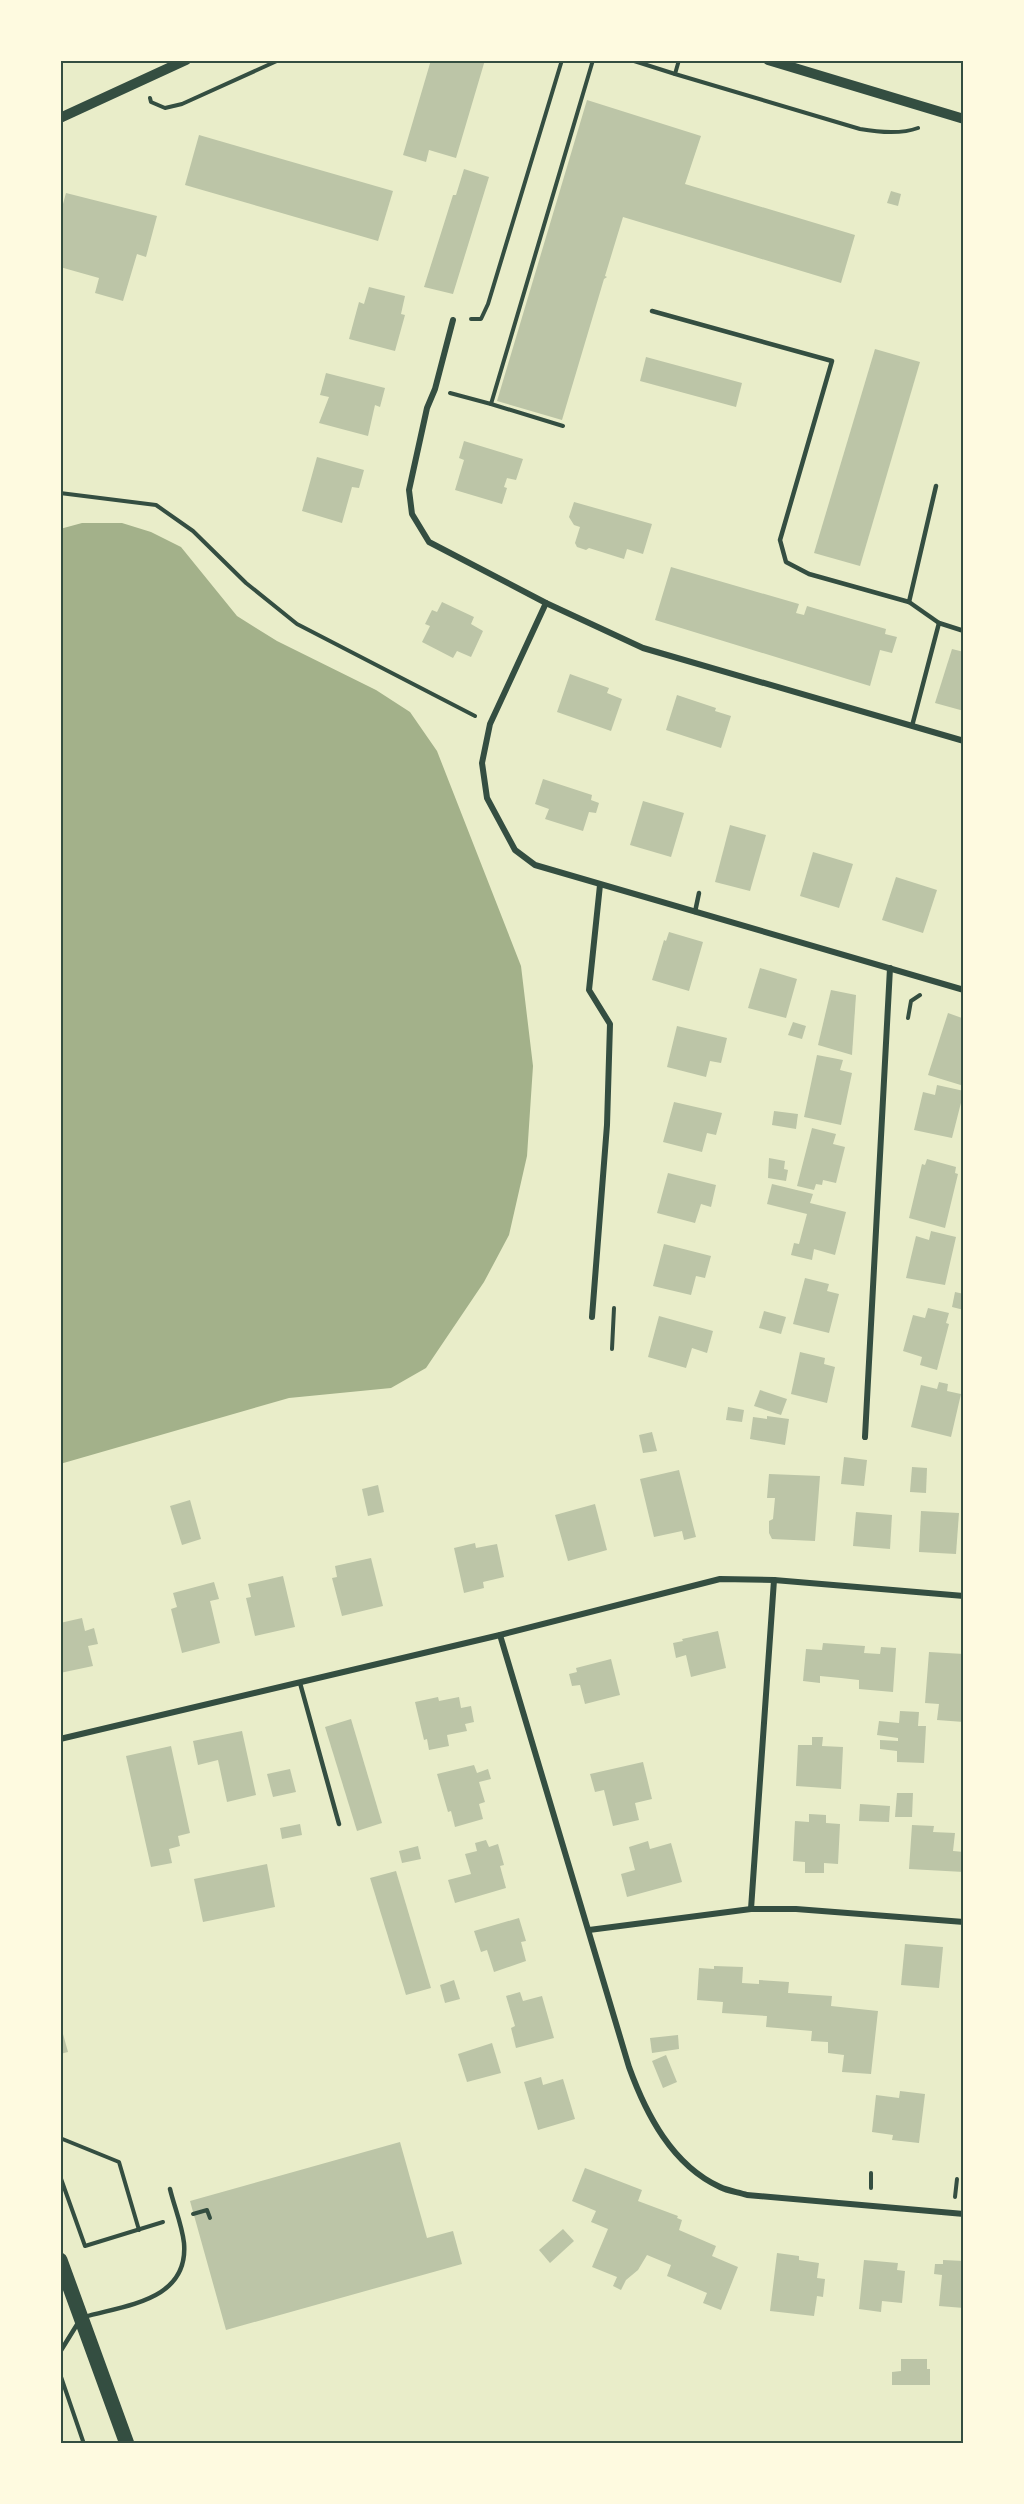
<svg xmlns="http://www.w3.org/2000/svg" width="1024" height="2504" font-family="'Work Sans',sans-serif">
  <rect width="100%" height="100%" fill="#e9edc9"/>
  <path fill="#a3b18a" d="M82 523H122L151 532 181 547 237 616 277 641 376 690 410 712 437 751 521 966 533 1066 527 1156 509 1235 484 1282 426 1368 391 1388 289 1398 60 1464V529Z"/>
  <g fill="#bcc5a7">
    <path d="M431 60H485L456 158 429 150 426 162 403 155Z"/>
    <path d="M587 100 701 136 685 184 855 235 841 283 623 217 605 276 607 277 604 279 562 420 497 401Z"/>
    <path d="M199 135 393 191 378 241 185 185Z"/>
    <path d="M464 169 489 177 453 294 424 287 453 195H456Z"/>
    <path d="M891 191 901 194 898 206 887 203Z"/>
    <path d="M66 193 157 216 146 257 137 254 123 301 95 293 99 278 60 267V203L63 204Z"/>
    <path d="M369 287 405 296 401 314 405 315 395 351 349 339 359 302 364 304Z"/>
    <path d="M875 349 920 362 860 566 814 553Z"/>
    <path d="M646 357 742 383 736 407 640 381Z"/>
    <path d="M326 373 385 388 380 407 375 405 368 436 319 423 329 397 320 395Z"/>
    <path d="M464 441 523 459 516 480 507 478 504 487 507 488 502 504 455 490 464 460 459 458Z"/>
    <path d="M317 457 364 470 359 488 352 487 342 523 302 511Z"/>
    <path d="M574 502 652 524 643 554 627 549 624 559 589 548 586 550 577 547 575 543 580 527 574 525 569 517Z"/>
    <path d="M671 567 799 604 796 613 804 615 807 606 886 629 885 634 897 637 892 653 880 650 870 686 655 620Z"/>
    <path d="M442 602 474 617 471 624 483 631 471 657 457 651 453 658 422 642 430 626 425 624 432 610 437 612Z"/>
    <path d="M952 649 964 652V711L935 703Z"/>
    <path d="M570 674 609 688 607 693 622 699 611 731 557 712Z"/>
    <path d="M677 695 716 708 715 711 731 716 721 748 666 730Z"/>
    <path d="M543 779 592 795 591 800 599 803 596 813 589 812 583 831 545 819 549 809 535 804Z"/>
    <path d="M643 801 684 813 671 857 630 845Z"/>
    <path d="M730 825 766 835 750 891 715 882Z"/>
    <path d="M813 852 853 864 839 908 800 896Z"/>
    <path d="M896 877 937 890 923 933 882 920Z"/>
    <path d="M669 932 703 942 689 991 652 980 664 940 666 941Z"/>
    <path d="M760 968 797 979 786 1018 748 1008Z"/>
    <path d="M831 990 856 995 852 1055 818 1045Z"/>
    <path d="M948 1013 962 1018 961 1023 964 1024V1086L928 1075Z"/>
    <path d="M793 1022 806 1026 802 1039 788 1035Z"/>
    <path d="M677 1026 727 1038 721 1063 710 1061 706 1077 667 1067Z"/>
    <path d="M817 1055 843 1060 840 1070 852 1073 841 1125 804 1117Z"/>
    <path d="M937 1085 964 1091 952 1138 914 1130 923 1092 935 1095Z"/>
    <path d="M674 1102 722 1113 716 1135 707 1133 702 1152 663 1142Z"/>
    <path d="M774 1111 798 1114 796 1129 772 1125Z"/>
    <path d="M812 1128 836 1134 833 1144 845 1147 836 1183 823 1180 822 1185 816 1184 814 1190 797 1186Z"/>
    <path d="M769 1158 785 1161 784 1169 788 1170 786 1181 768 1178Z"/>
    <path d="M927 1159 956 1167 955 1173 958 1174 945 1228 909 1218 922 1164 925 1165Z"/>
    <path d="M668 1173 716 1185 711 1207 701 1204 695 1223 657 1213Z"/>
    <path d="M772 1184 813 1194 810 1203 846 1212 835 1255 814 1249 812 1260 791 1255 794 1243 799 1244 807 1214 767 1204Z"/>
    <path d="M931 1231 956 1237 945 1285 906 1278 916 1236 929 1240Z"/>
    <path d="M664 1244 711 1256 705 1278 696 1276 691 1295 653 1286Z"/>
    <path d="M805 1278 829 1284 827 1291 839 1294 829 1333 793 1324Z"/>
    <path d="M955 1292 964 1294V1310L952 1307Z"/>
    <path d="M928 1308 949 1313 946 1323 949 1324 937 1370 920 1365 922 1357 903 1351 913 1315 925 1318Z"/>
    <path d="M764 1311 786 1317 781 1334 759 1328Z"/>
    <path d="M659 1316 713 1331 707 1353 692 1348 686 1368 648 1357Z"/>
    <path d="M800 1352 825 1358 824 1364 835 1367 827 1403 791 1394Z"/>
    <path d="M939 1382 948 1384 947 1391 961 1394 951 1437 911 1427 921 1385 937 1389Z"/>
    <path d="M760 1390 787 1399 781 1415 754 1406Z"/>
    <path d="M728 1407 744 1410 742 1422 726 1420Z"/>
    <path d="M767 1416 789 1419 785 1445 750 1439 753 1417 767 1419Z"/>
    <path d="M652 1432 657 1451 643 1453 639 1435Z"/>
    <path d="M844 1457 867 1460 864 1486 841 1484Z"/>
    <path d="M912 1467 927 1468 926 1493 910 1492Z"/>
    <path d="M679 1470 696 1537 684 1540 682 1531 654 1537 640 1479Z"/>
    <path d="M769 1474 820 1476 815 1541 772 1539 769 1533V1521L773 1519 775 1498H767Z"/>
    <path d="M378 1485 384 1512 368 1516 362 1489Z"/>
    <path d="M190 1500 201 1539 182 1545 170 1506Z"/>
    <path d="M595 1504 607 1550 568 1561 555 1515Z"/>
    <path d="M921 1511 959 1513 956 1554 919 1552Z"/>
    <path d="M856 1512 892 1515 890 1549 853 1546Z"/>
    <path d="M475 1543 476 1548 497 1544 504 1577 483 1582 484 1588 464 1593 454 1548Z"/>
    <path d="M371 1558 383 1606 342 1616 332 1578 337 1577 335 1566Z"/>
    <path d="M283 1576 295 1627 255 1636 246 1598 251 1597 248 1584Z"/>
    <path d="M214 1582 219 1599 210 1601 220 1643 182 1653 171 1609 177 1607 173 1593Z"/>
    <path d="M82 1618 85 1631 94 1628 98 1644 88 1646 93 1666 60 1673V1623Z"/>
    <path d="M718 1631 726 1668 691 1677 686 1655 676 1658 673 1643 683 1641 682 1639Z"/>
    <path d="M823 1643 865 1646 864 1653 880 1654 881 1647 896 1648 893 1692 859 1689V1680L841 1678 820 1676V1683L803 1681 806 1649 822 1650Z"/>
    <path d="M929 1652 964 1654V1722L937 1720 939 1704 925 1703Z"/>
    <path d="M611 1659 620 1695 585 1704 580 1685 572 1686 569 1674 577 1672 576 1668Z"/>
    <path d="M438 1697 439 1701 459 1697 461 1708 471 1706 474 1722 465 1724 467 1731 447 1735 449 1746 429 1750 427 1739 424 1740 415 1702Z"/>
    <path d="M900 1711 919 1712 918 1726H926L924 1763 897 1762V1751L880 1749V1740L898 1741V1738L877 1735 879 1721 899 1723Z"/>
    <path d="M351 1719 382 1823 357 1831 325 1727Z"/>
    <path d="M242 1731 256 1795 227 1802 218 1760 198 1765 193 1741Z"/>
    <path d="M812 1737H823L822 1746 843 1747 841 1789 796 1786 798 1745H812Z"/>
    <path d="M171 1746 190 1833 178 1836 180 1846 169 1849 172 1863 151 1867 126 1756Z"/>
    <path d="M643 1762 652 1799 635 1803 639 1820 613 1826 604 1790 595 1792 590 1774Z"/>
    <path d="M474 1765 477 1773 488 1769 491 1779 479 1782 485 1802 479 1804 483 1819 455 1827 451 1811 448 1812 437 1774Z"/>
    <path d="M290 1769 296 1792 273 1797 267 1774Z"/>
    <path d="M897 1793H913L912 1817H895Z"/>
    <path d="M860 1804 890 1806 889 1822 859 1821Z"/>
    <path d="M809 1814 826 1815V1823L840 1824 838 1864 824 1863V1873H805V1862L793 1861 795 1821 809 1822Z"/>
    <path d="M300 1824 302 1835 282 1839 280 1828Z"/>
    <path d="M912 1825 934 1826 933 1832 955 1833 953 1851 964 1852V1872L909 1869Z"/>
    <path d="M486 1840 489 1847 498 1844 504 1865 500 1866 506 1888 455 1903 448 1880 471 1874 465 1854 477 1851 475 1843Z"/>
    <path d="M648 1841 650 1849 671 1843 682 1882 627 1897 621 1874 635 1870 629 1847Z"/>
    <path d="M418 1846 421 1859 402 1863 399 1851Z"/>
    <path d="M267 1864 275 1907 203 1922 194 1879Z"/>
    <path d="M396 1871 431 1988 406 1995 370 1878Z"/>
    <path d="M519 1918 526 1941 521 1942 526 1961 494 1972 487 1950 481 1952 474 1931Z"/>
    <path d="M905 1944 943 1947 939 1988 901 1985Z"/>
    <path d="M714 1966 743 1967 742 1983 759 1984V1980L789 1982 788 1993 832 1996 831 2006 878 2011 871 2074 842 2072 844 2055 828 2053V2042L811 2041 812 2031 766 2027 767 2016 722 2013 723 2002 697 2000 699 1968 714 1969Z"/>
    <path d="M454 1980 460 1999 445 2003 440 1985Z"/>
    <path d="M520 1992 523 2001 542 1996 554 2038 516 2048 511 2028 515 2026 506 1996Z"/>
    <path d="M63 2034 68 2052 60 2054V2035Z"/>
    <path d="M678 2035 679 2049 652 2053 650 2038Z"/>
    <path d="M492 2043 501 2073 467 2082 458 2054Z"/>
    <path d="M666 2055 677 2082 663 2088 652 2061Z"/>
    <path d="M541 2077 543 2085 563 2079 575 2119 538 2130 524 2082Z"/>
    <path d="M900 2091 925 2094 919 2143 892 2140 893 2135 872 2132 876 2095 899 2098Z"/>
    <path d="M400 2142 427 2238 453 2231 462 2264 226 2330 190 2201Z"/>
    <path d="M585 2168 642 2190 638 2201 678 2216 677 2218 682 2220 679 2230 716 2246 712 2256 738 2267 721 2310 703 2303 707 2293 667 2276 671 2265 647 2255 638 2270 626 2280 621 2290 613 2286 617 2277 592 2267 608 2229 591 2222 596 2211 572 2201Z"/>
    <path d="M563 2229 574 2241 550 2263 539 2250Z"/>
    <path d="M777 2253 799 2256V2260L819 2263 817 2278 825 2279 823 2297 817 2296 814 2316 770 2311Z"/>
    <path d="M864 2260 898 2263 897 2270 905 2271 902 2303 882 2301 881 2312 859 2309Z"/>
    <path d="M943 2260 964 2261V2308L939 2306 942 2275 934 2274 935 2264H943Z"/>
    <path d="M901 2359H927V2369H930V2385H892V2372L901 2371Z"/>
  </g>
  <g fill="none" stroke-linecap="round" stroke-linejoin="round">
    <g stroke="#344e41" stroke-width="4">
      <path d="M631 60 675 74"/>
      <path d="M679 60 675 74 860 129C877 132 902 134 918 128"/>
      <path d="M150 98 151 102 165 108 182 104 279 60"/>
      <path d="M471 319H481L488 304 562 60"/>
      <path d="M450 393 491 404 593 60"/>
      <path d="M491 404 563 426"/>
      <path d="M60 493 156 505 193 531 246 583 297 624 475 716"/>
      <path d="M908 1018 911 1001 920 995"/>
      <path d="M612 1349 614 1308"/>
      <path d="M60 2138 119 2162 139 2230"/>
      <path d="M60 2176 85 2246 163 2222"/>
      <path d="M871 2188V2173"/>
      <path d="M955 2197 957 2179"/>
      <path d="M193 2214 207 2210 210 2218"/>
      <path d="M60 2374 84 2444"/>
    </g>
    <g stroke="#344e41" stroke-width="4.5">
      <path d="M652 311 832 361 780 540 786 562 809 574 909 602 936 486"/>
      <path d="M909 602 939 623"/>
      <path d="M912 726 939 623 964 631"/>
      <path d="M695 912 699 893"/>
      <path d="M300 1683 339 1824"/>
      <path d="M84 2317C125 2305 189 2301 184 2243 182 2225 174 2206 170 2189"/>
      <path d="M60 2352 78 2323"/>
    </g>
    <g stroke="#344e41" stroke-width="6">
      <path d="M453 320 435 389 427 408 409 490 412 514 429 542 546 603 643 648 964 741"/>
      <path d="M546 603 490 724 482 763 487 798 515 850 535 865 964 990"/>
      <path d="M592 1317 607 1125 610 1024 589 990 600 885"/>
      <path d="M865 1437 890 968"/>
      <path d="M500 1635 629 2067C646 2114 672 2165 720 2187 728 2191 738 2192 747 2195L964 2214"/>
      <path d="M60 1739 500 1635 720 1579 774 1580 964 1596"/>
      <path d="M751 1909 774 1580"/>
      <path d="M589 1930 751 1909H796L964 1922"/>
    </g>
    <g stroke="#344e41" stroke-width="10">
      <path d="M768 60 964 119"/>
      <path d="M60 118 186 60"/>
    </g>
    <path stroke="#344e41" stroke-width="15" d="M60 2260 127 2444"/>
  </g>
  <rect width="1024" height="2504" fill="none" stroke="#fefae0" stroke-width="123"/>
  <rect x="62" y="62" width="900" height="2380" fill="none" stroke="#344e41" stroke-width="2"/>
</svg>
